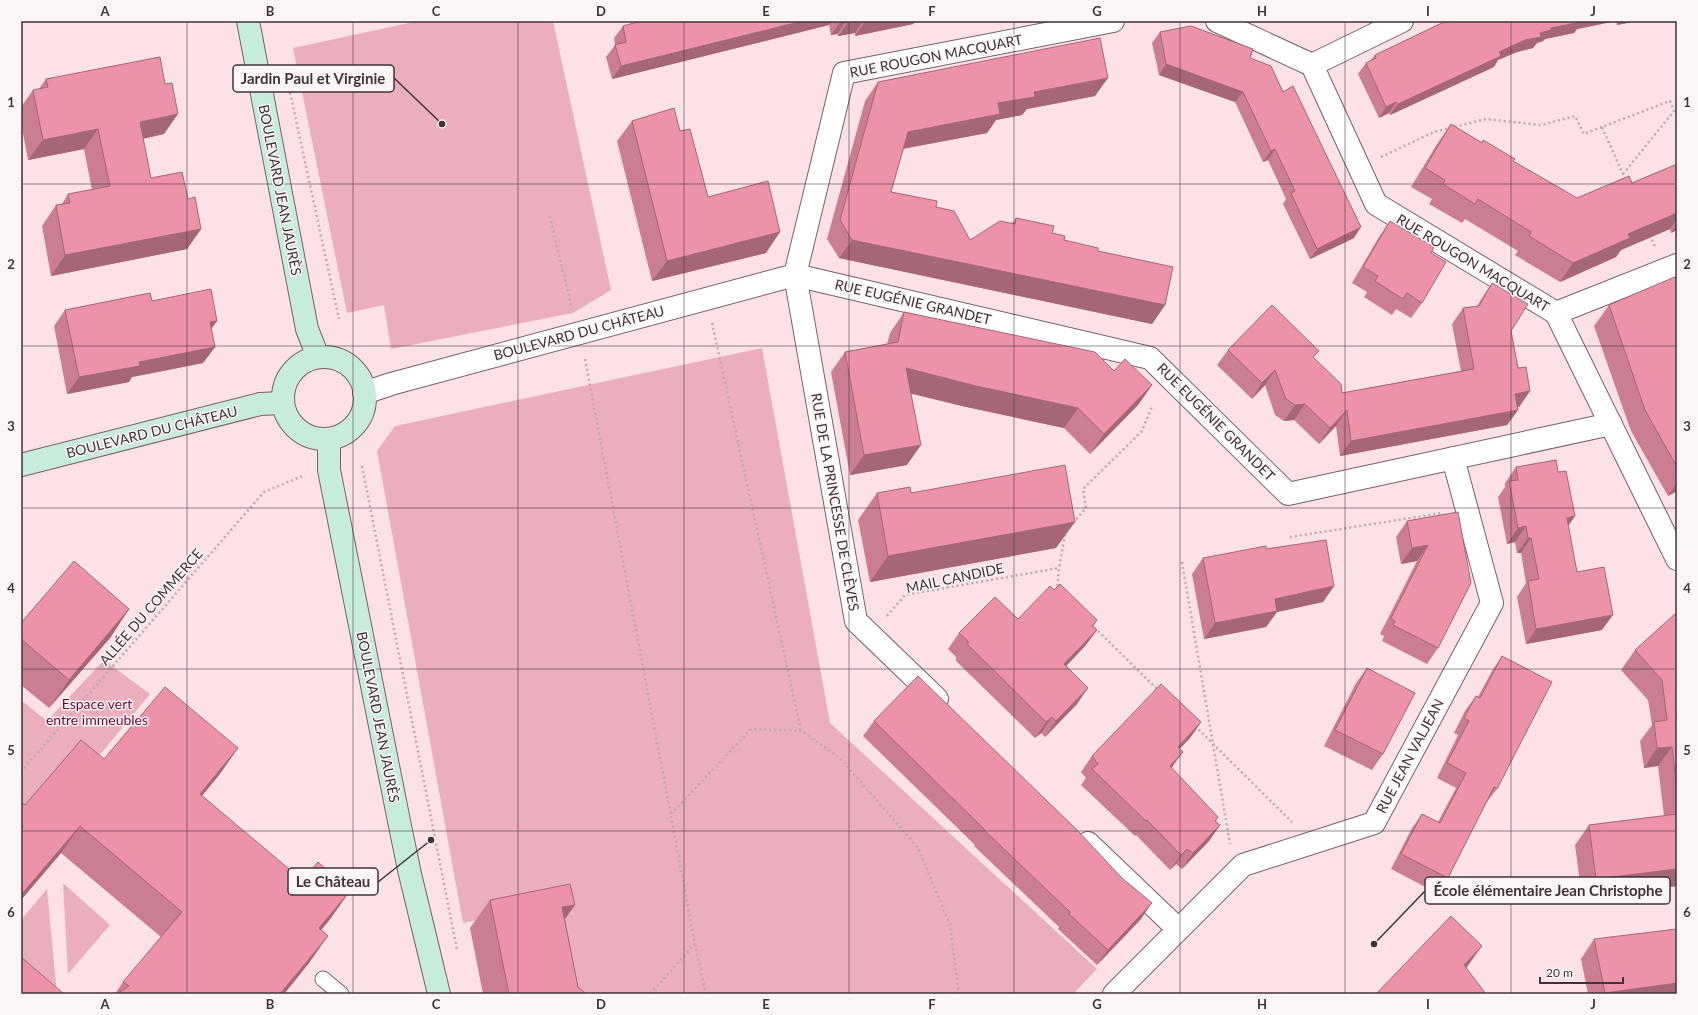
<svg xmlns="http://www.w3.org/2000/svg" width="1698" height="1015" font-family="Lato,sans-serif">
  <rect width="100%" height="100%" fill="#fce1e7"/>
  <g fill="#ebaebc">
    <path d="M418 21H553L611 290 573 313 391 349 384 305 347 313 293 48Z"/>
    <path d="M762 348 830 723 1097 969 1073 994H563L549 905 463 923 377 451 395 426Z"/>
    <path d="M104 660 150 694 99 756 21 812V700L47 721Z"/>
    <path d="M63 883 110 925 68 974Z"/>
    <path d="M47 889 57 994 21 987V920Z"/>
  </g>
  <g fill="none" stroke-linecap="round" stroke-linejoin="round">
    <defs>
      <path id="lane" d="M323 979 341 994"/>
      <g id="street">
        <path d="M1217 21 1312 65 1376 204 1556 313 1677 559"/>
        <path d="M1312 65 1402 21"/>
        <path d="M1556 313 1677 265"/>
        <path d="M364 393 391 384 795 275 1150 358 1288 494 1611 424"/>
        <path d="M937 699 856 621 795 275 844 73 1113 21"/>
        <path d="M1088 843 1178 929"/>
        <path d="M1114 994 1243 865 1374 823 1492 603 1453 458"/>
      </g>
      <g id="secondary">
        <path d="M248 21 307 329 318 357"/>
        <circle cx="324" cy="398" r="41"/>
        <path d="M329 439V470L401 831 410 874 439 994"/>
        <path d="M21 465 260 404 283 403"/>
      </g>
    </defs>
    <use href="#lane" stroke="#7b5f65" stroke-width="17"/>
    <use href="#street" stroke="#7b5f65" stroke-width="24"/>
    <use href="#secondary" stroke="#7b5f65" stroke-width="24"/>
    <g stroke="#c0a9ae" stroke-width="2.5" stroke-dasharray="2 3" stroke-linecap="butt">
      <path d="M288 83 339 319"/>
      <path d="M1381 157 1434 132 1486 119 1541 125 1575 116 1584 134 1602 127"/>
      <path d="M1623 174 1674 111 1670 101 1602 127 1626 181"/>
      <path d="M550 216 572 309"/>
      <path d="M1650 235 1655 247"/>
      <path d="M712 323 801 731"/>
      <path d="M585 359 695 944 650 994"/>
      <path d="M362 466 457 950"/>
      <path d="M1073 523 1086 508 1083 489 1142 431 1152 406"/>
      <path d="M1290 537 1442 513"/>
      <path d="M1182 562 1230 844"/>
      <path d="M1057 591 1059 568 1065 534"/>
      <path d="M887 616 905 595 1059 568"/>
      <path d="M1091 624 1158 690"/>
      <path d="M1195 726 1292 822"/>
      <path d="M21 772 264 492 305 475"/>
      <path d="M671 814 751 729 801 731 840 758 918 848 950 925 959 994"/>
      <path d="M695 944 706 994"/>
    </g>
    <use href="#lane" stroke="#fff" stroke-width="15"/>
    <use href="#street" stroke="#fff" stroke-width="22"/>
    <use href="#secondary" stroke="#c7ecdb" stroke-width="22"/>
  </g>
  <g fill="#cb7e91">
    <path d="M641 21H915L913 24 855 36V33L838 36 837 34 831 35 829 25 612 79 606 57 615 45 614 38 623 26Z"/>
    <path d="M1446 21H1637L1617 25 1616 21 1577 29 1574 33 1545 39 1543 41 1537 43 1533 48 1517 52 1498 60 1494 67 1390 115 1389 113 1379 118 1358 74 1366 63 1370 61 1375 55Z"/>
    <path d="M1160 32 1250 58 1283 92 1354 238 1310 259 1283 204 1286 199 1268 160 1263 162 1235 102 1159 75 1152 43Z"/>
    <path d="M46 79 164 134 143 139 151 178 188 199 201 229 187 249 51 276 42 226 56 205 62 204 68 194 92 190 84 149 28 160 21 123V107L33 90 39 89Z"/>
    <path d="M878 82 1095 96 1027 109 1022 115 996 120 987 133 903 149 891 192 936 207 970 240 1012 223 1016 218 1052 233 1064 240 1098 251 1165 305 1152 324 839 258 827 239 865 101Z"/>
    <path d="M632 121 680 131 708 197 766 253 652 281 617 141Z"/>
    <path d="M1451 124 1513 161 1577 198 1632 183 1677 164V230L1671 233 1670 229 1621 250 1616 257 1560 282 1515 255 1518 251 1465 219 1462 223 1429 204 1432 199 1411 187 1437 144Z"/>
    <path d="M1390 221 1431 253 1422 303 1411 318 1396 309 1392 315 1364 297 1367 292 1352 283 1379 237Z"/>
    <path d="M1677 276V494L1675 492 1668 496 1631 431 1594 326 1609 305Z"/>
    <path d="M1492 283 1511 331 1518 368 1530 391 1519 407H1517L1518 410 1507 425 1340 456 1336 426 1319 444 1294 420 1284 421 1275 415 1265 385 1252 399 1217 365 1228 350 1314 358 1342 393 1461 371 1452 324 1463 308 1477 306 1482 298Z"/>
    <path d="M152 301 217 321 211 329 215 347 203 363 132 377 129 382 67 394 54 326 65 310Z"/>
    <path d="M904 312 1114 371 1152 385 1138 405 1090 454 1064 428 962 406 911 393 907 465 850 475 831 372 845 352 887 344 890 333Z"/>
    <path d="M1516 467 1558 472 1575 516 1568 525 1577 572 1602 630 1526 644 1517 597 1526 583 1521 553H1517L1515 542 1507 544 1498 497 1505 487V483Z"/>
    <path d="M877 493H911L1056 548 870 582 858 520Z"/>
    <path d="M1458 512 1438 648 1427 664 1382 641 1384 636 1380 634 1417 561 1401 564 1396 537 1407 521Z"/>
    <path d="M1266 549 1334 586 1323 602 1277 612 1266 627 1204 639 1192 574 1203 558Z"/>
    <path d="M1054 590 1097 620 1093 627 1097 630 1085 646 1066 666 1077 704 1045 737 1041 733 1035 738 956 661V657L948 649 959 633 1018 619Z"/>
    <path d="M129 609 110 638 49 708 21 685V623Z"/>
    <path d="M1677 616V886L1582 898 1575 845 1589 825 1664 816 1658 766 1644 768 1640 741 1652 725 1648 700 1621 670 1635 650Z"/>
    <path d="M1502 656 1497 789 1486 803 1448 878 1437 893 1391 869 1412 828 1422 814 1438 822 1456 788 1437 778 1458 735 1454 733 1465 711 1476 696 1478 697 1492 671Z"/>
    <path d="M1367 668 1383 754 1372 770 1324 746 1356 683Z"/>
    <path d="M874 721 1141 919 1097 965 1058 929 1059 927 974 846 975 845 863 736Z"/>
    <path d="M1201 722 1190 738 1180 748 1172 768 1218 817 1216 821 1220 825 1209 841 1182 869 1176 864 1170 870 1136 835 1135 836 1081 785 1086 778 1081 772 1092 756Z"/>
    <path d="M238 748 219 775 202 796 331 918 321 930 309 963 284 994H115L123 982 161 937 61 853 21 900V802L25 805 104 759Z"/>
    <path d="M490 900 565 920 578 987 586 994H483L470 928Z"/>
    <path d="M1594 939 1677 994H1588L1581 959Z"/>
  </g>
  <g fill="#a56676">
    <path d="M803 21H832L829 25 612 79 621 66Z"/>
    <path d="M846 21 837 34 831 35 840 22Z"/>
    <path d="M859 21H863L855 33 838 36 847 24Z"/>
    <path d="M875 21H915L913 24 855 36 864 23Z"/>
    <path d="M1579 21H1616L1577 29 1574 33 1545 39 1543 41 1537 43 1533 48 1517 52 1498 60 1494 67 1390 115 1398 104 1499 52 1540 33 1551 28Z"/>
    <path d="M1620 21H1637L1617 25Z"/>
    <path d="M1166 64 1243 92 1235 102 1159 75Z"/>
    <path d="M1108 78 1095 96 1027 109 1022 115 996 120 987 133 895 150 908 132 1034 92Z"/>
    <path d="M1396 102 1389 113 1379 118 1386 107Z"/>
    <path d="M178 114 164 134 126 142 140 122Z"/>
    <path d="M98 129 84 149 28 160 43 140Z"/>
    <path d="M1275 149 1268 160 1263 162 1271 151Z"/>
    <path d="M1677 213V219L1670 229 1621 250 1616 257 1560 282 1573 263 1628 234Z"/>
    <path d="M1677 224V230L1671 233Z"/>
    <path d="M1361 227 1354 238 1310 259 1317 249Z"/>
    <path d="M201 229 187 249 51 276 65 255Z"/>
    <path d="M780 232 766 253 652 281 667 261Z"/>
    <path d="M852 240 1165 305 1152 324 839 258Z"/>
    <path d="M217 321 205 337 210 322Z"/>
    <path d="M215 347 203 363 132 377 129 382 67 394 79 377 139 362Z"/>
    <path d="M906 368 1078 408 1064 428 962 406 892 389Z"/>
    <path d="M1275 370 1265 385 1252 399 1262 383Z"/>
    <path d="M1152 385 1138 405 1090 454 1104 434Z"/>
    <path d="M1530 391 1519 407 1504 409 1515 394Z"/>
    <path d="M1305 404 1294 420 1284 421 1295 405Z"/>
    <path d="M1347 410 1336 426 1319 444 1330 428Z"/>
    <path d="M1518 410 1507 425 1340 456 1351 441Z"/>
    <path d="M921 445 907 465 850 475 864 455Z"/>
    <path d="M1677 483V490L1675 492 1668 496Z"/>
    <path d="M1575 516 1564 532 1567 518Z"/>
    <path d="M1075 522 1056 548 870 582 888 556Z"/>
    <path d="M1526 526 1515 542 1507 544 1518 528Z"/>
    <path d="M1528 538H1531L1521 553H1517Z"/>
    <path d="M1428 545 1417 561 1401 564 1412 548Z"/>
    <path d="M1334 586 1323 602 1277 612 1266 627 1204 639 1215 623 1275 599Z"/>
    <path d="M129 609 110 638 49 708 69 680Z"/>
    <path d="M1613 615 1602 630 1526 644 1536 629Z"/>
    <path d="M1097 630 1085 646 1053 680 1064 664Z"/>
    <path d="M1088 688 1077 704 1045 737 1056 721Z"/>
    <path d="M1052 717 1041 733 1035 738 1046 722Z"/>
    <path d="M1201 722 1190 738 1167 762 1178 747Z"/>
    <path d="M1672 747 1658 766 1644 768 1657 748Z"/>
    <path d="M238 748 219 775 181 821 200 794Z"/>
    <path d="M1183 752 1172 767 1160 781 1170 766Z"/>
    <path d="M1220 825 1209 841 1182 869 1193 853Z"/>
    <path d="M80 826 61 853 21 900V895Z"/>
    <path d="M1187 849 1176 864 1170 870 1181 855Z"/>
    <path d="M1677 869V886L1582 898 1596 879Z"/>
    <path d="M350 891 331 918 300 955 319 928Z"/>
    <path d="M1152 903 1141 919 1097 965 1108 950Z"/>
    <path d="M575 905 555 933 562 907Z"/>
    <path d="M328 936 309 963 284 994H280Z"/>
    <path d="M1482 946 1467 967 1449 986 1464 965Z"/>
    <path d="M1677 983V994H1604L1605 993Z"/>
  </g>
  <g fill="#ec92a9" stroke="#a56676">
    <path d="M641 21H803L621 66 615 45 626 42 623 26Z"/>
    <path d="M840 21H859L847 24 846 21 840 22Z"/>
    <path d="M864 21H875L864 23Z"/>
    <path d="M1446 21H1581V22L1551 28V30L1540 33 1541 37 1525 40 1499 52 1501 56 1398 104 1396 102 1386 107 1366 63 1376 58 1375 55Z"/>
    <path d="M1191 26 1253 49 1250 58 1271 66 1283 92 1293 86 1361 227 1317 249 1291 193 1295 191 1275 149 1271 151 1243 92 1166 64 1160 32Z"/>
    <path d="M1100 38 1108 78 1034 92 1035 97 998 103 1000 114 908 132 891 192 937 201 936 207 954 211 970 240 1000 221 1015 224 1016 218 1054 226 1052 233 1065 236 1064 240 1098 248V251L1173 267 1165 305 852 240 840 220 878 82Z"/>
    <path d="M160 57 165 84 172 83 178 114 140 122 151 178 182 172 188 199 195 197 201 229 65 255 56 205 70 203 68 194 110 186 98 129 43 140 33 90 48 87 46 79Z"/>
    <path d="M674 108 680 131 690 129 708 197 768 181 780 232 667 261 632 121Z"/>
    <path d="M1451 124 1482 143 1483 140 1515 159 1513 161 1577 198 1629 176 1632 183 1677 164V213L1628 234 1630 238 1573 263 1529 236 1531 232 1478 199 1475 204 1443 184 1445 180 1425 168Z"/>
    <path d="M1390 221 1434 247 1431 253 1446 262 1422 303 1407 293 1403 299 1375 281 1378 276 1363 267Z"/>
    <path d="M1677 276V467L1645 410 1609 305Z"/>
    <path d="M1492 283 1528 304 1511 331 1518 368 1526 367 1530 391 1515 394 1518 410 1351 441 1347 410 1330 428 1305 404 1295 405 1286 399 1275 370 1262 383 1228 350 1272 305 1319 351 1313 357 1341 384 1342 393 1474 369 1463 308 1479 306Z"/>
    <path d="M211 289 217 321 210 322 215 347 139 362 140 366 79 377 65 310 150 293 152 301Z"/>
    <path d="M904 312 1095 352 1114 371 1125 359 1152 385 1104 434 1078 408 976 386 906 368 921 445 864 455 845 352 898 342Z"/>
    <path d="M1556 460 1558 472 1566 471 1575 516 1567 518 1577 572 1604 567 1613 615 1536 629 1528 581 1539 579 1531 538H1528L1526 526 1518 528 1509 481 1518 480 1516 467Z"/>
    <path d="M1065 465 1075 522 888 556 877 493 910 487 911 493Z"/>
    <path d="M1458 512 1471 583 1438 648 1393 625 1395 621 1391 618 1428 545 1412 548 1407 521Z"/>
    <path d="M1326 540 1334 586 1275 599 1277 611 1215 623 1203 558 1266 546V549Z"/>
    <path d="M74 561 129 609 69 680 21 639V623Z"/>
    <path d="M1060 584 1097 620 1092 626 1097 630 1064 664 1088 688 1056 721 1052 717 1046 722 968 645V641L959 633 995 597 1018 619 1050 586 1054 590Z"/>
    <path d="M1675 614 1677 616V790L1672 747 1657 748 1654 722 1667 720 1662 680 1635 650Z"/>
    <path d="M1502 656 1552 682 1497 789 1494 787 1448 878 1401 854 1422 814 1440 823 1466 773 1447 763 1469 721 1464 718 1476 696 1480 698Z"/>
    <path d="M1367 668 1415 693 1383 754 1335 730Z"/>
    <path d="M918 676 1077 830 1122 878 1152 903 1108 950 1069 914 1070 912 985 831V830L874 721Z"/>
    <path d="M1161 684 1201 722 1178 747 1183 752 1170 766 1218 817 1215 821 1220 825 1193 853 1187 849 1181 855 1147 820 1146 821 1092 769 1098 764 1092 756Z"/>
    <path d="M165 687 238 748 200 794 302 880 318 862 350 891 319 928 328 936 280 994H117L129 986 123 982 182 912 80 826 21 895V802L25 805 81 740 104 759Z"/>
    <path d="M1677 814V869L1596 879 1589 825Z"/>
    <path d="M570 884 575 905 562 907 578 987 586 994H509L490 900Z"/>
    <path d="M1451 916 1482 946 1464 965 1486 994H1376Z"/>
    <path d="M1677 929V983L1605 993 1594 939Z"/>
    <path d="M21 957 64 994H21Z"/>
  </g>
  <path fill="none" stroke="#403336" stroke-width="1" stroke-opacity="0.55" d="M187 21V994M353 21V994M518 21V994M684 21V994M849 21V994M1014 21V994M1180 21V994M1345 21V994M1511 21V994M21 184H1677M21 346H1677M21 508H1677M21 669H1677M21 831H1677"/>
  <g text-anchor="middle" stroke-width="3" stroke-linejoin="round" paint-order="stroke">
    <g font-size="14" fill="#403336" stroke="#fbf5f6">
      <text transform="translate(936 56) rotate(-11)" y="5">RUE ROUGON MACQUART</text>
      <text transform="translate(280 190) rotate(79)" y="5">BOULEVARD JEAN JAURÈS</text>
      <text transform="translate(1473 263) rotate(31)" y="5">RUE ROUGON MACQUART</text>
      <text transform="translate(913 302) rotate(13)" y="5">RUE EUGÉNIE GRANDET</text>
      <text transform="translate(579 333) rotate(-15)" y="5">BOULEVARD DU CHÂTEAU</text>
      <text transform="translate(1216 422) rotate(45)" y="5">RUE EUGÉNIE GRANDET</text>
      <text transform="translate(152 432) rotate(-14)" y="5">BOULEVARD DU CHÂTEAU</text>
      <text transform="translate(835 502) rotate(80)" y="5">RUE DE LA PRINCESSE DE CLÈVES</text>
      <text transform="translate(955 578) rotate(-12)" y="5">MAIL CANDIDE</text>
      <text transform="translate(151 607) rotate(-49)" y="5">ALLÉE DU COMMERCE</text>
      <text transform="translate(378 717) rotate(79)" y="5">BOULEVARD JEAN JAURÈS</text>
      <text transform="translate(1410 756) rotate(-62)" y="5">RUE JEAN VALJEAN</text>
    </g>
    <g font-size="14" fill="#730435" stroke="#fbf5f6">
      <text x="97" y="709">Espace vert<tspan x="97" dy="16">entre immeubles</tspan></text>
    </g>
  </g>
  <path fill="none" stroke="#403336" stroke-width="1.5" d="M442 124L394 78M431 840L378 882M1374 944L1425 891"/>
  <g fill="#403336" stroke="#fbf5f6" stroke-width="1.5">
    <circle cx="442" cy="124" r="4"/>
    <circle cx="431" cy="840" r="4"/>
    <circle cx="1374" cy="944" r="4"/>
  </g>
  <g fill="#fbf5f6" stroke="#403336" stroke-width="1.5">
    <rect x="233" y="65" width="161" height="27" rx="4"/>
    <rect x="288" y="868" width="90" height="27" rx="4"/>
    <rect x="1425" y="877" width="245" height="27" rx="4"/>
  </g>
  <g font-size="15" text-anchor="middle" font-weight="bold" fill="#403336">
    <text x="313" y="84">Jardin Paul et Virginie</text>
    <text x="333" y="887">Le Château</text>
    <text x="1548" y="896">École élémentaire Jean Christophe</text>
  </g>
  <rect width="1698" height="1015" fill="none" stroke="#fbf5f6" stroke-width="44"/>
  <path d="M1540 977v6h83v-6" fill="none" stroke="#403336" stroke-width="2"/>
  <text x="1546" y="977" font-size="12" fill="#403336" stroke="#fbf5f6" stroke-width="3" paint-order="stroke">20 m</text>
  <rect x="22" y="22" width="1654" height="971" fill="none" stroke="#403336" stroke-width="1.5"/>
  <g font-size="13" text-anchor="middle" font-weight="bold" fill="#403336">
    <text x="105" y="16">A</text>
    <text x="270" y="16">B</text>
    <text x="436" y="16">C</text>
    <text x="601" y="16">D</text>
    <text x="766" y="16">E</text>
    <text x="932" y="16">F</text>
    <text x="1097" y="16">G</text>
    <text x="1262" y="16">H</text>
    <text x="1428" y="16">I</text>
    <text x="1593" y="16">J</text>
    <text x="11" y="107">1</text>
    <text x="1687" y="107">1</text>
    <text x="11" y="269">2</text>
    <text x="1687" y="269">2</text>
    <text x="11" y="431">3</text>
    <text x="1687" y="431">3</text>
    <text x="11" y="593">4</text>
    <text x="1687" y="593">4</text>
    <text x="11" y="755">5</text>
    <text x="1687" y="755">5</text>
    <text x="11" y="917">6</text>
    <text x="1687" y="917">6</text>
    <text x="105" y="1009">A</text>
    <text x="270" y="1009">B</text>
    <text x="436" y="1009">C</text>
    <text x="601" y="1009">D</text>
    <text x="766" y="1009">E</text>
    <text x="932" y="1009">F</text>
    <text x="1097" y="1009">G</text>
    <text x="1262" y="1009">H</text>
    <text x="1428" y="1009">I</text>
    <text x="1593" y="1009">J</text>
  </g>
</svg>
